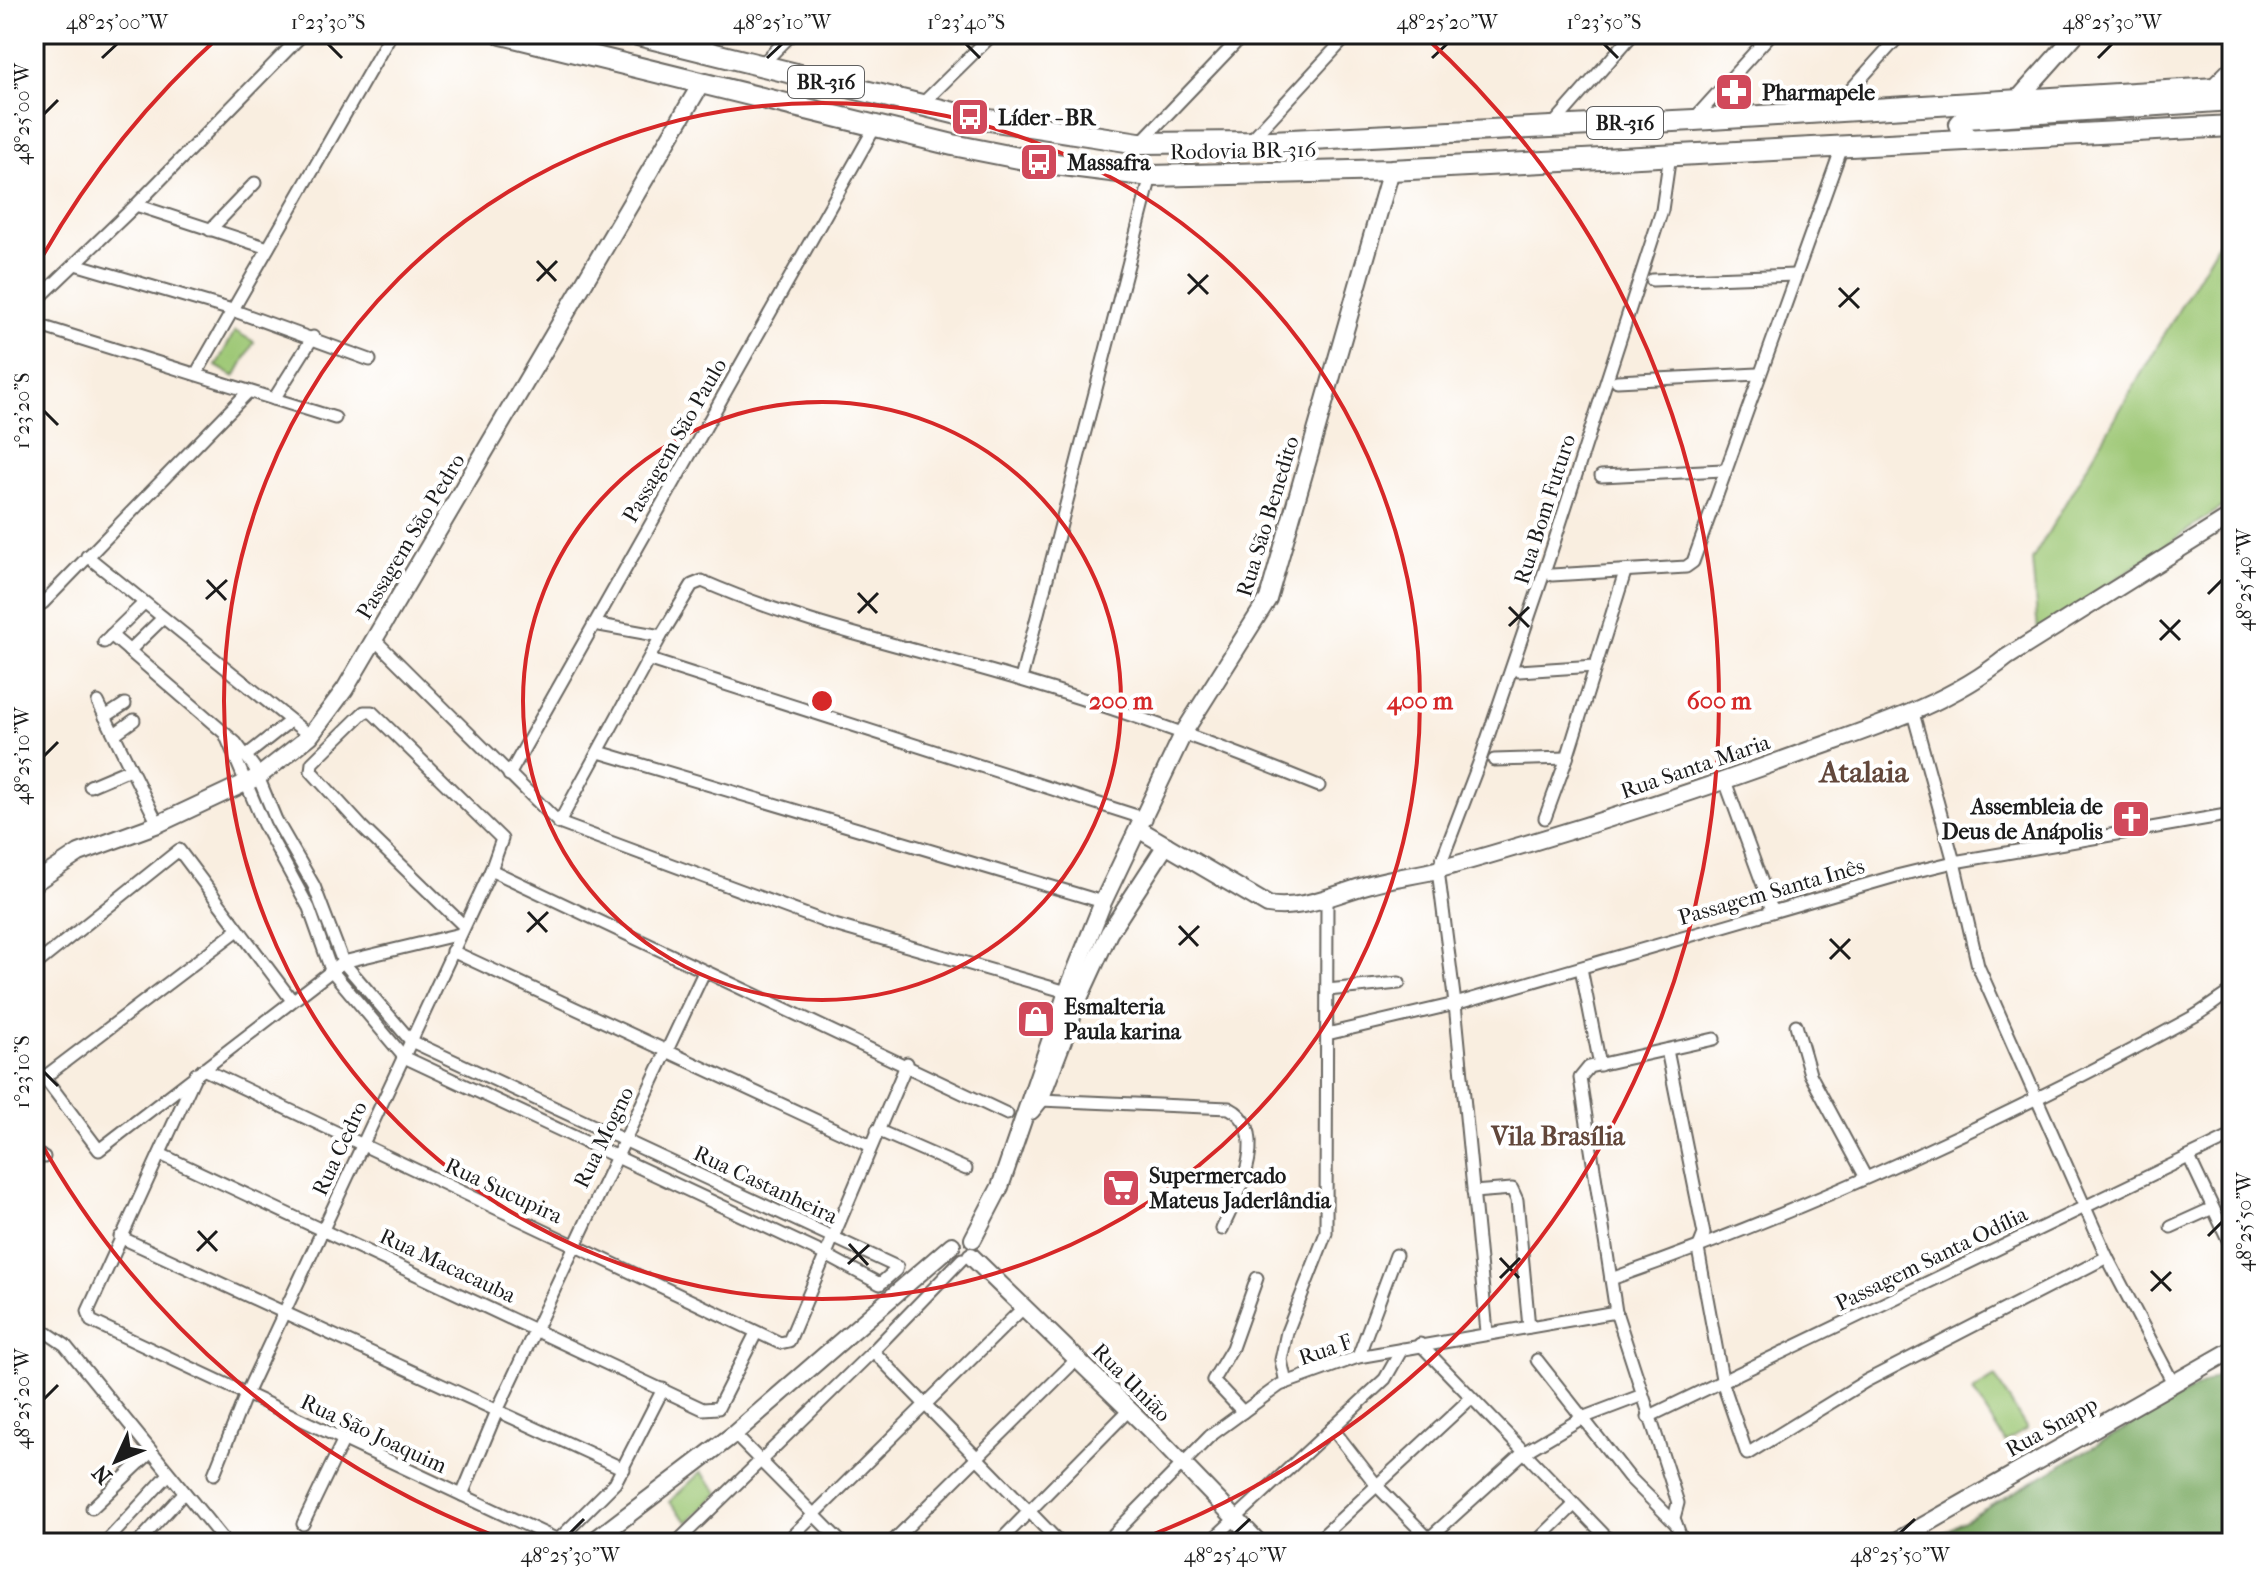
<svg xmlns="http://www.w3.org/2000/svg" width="2266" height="1577" font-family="'IM FELL French Canon',serif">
  <rect width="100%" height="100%" fill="#fff"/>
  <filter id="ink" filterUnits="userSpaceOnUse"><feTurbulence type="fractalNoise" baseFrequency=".0125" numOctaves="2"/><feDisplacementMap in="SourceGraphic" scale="16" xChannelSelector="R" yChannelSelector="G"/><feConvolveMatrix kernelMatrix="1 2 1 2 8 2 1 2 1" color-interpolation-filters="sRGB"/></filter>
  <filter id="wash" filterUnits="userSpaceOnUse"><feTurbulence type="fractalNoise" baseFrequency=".006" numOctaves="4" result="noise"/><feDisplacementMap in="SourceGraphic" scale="32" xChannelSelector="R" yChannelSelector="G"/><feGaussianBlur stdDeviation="1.8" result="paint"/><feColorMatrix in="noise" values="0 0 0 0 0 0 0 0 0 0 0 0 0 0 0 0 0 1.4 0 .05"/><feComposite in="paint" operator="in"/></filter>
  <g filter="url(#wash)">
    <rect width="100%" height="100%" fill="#f9eee0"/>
    <g fill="#9dc774" stroke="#5c7248" stroke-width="2">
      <path d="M2232 219V500L2038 632 2032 560Z"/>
      <path d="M235 331 254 342 235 377 216 366Z"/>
      <path d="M1995 1377 2027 1429 2005 1442 1973 1391Z"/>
      <path d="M701 1472 719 1493 688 1522 669 1502Z"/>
    </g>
    <path fill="#7eac66" stroke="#4d6441" stroke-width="2" d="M2232 1367V1543H1926Z"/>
  </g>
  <g filter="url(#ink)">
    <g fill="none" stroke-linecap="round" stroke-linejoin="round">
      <defs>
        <g id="street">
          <path d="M34 43 43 34"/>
          <path d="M761 65 792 34"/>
          <path d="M2210 87 2232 65"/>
          <path d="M920 106 993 34"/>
          <path d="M1838 111 1846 95 1901 34"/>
          <path d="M1694 119 1771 34"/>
          <path d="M1552 126 1633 34"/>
          <path d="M1249 142 1349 34"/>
          <path d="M1140 143 1244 34"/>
          <path d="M136 205 268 248"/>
          <path d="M210 230 255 183"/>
          <path d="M75 264 232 310 370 360"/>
          <path d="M1652 280 1794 275"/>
          <path d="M34 303 136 205 303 34"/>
          <path d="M34 324 335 418"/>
          <path d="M196 374 391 34"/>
          <path d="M1617 381 1758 374"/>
          <path d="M274 399 313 337"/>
          <path d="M1601 476 1723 470"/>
          <path d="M87 556 310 736"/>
          <path d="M1552 575 1686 567 1693 562 1842 147"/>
          <path d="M43 603 248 392"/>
          <path d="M594 624 661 636"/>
          <path d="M111 635 236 743 254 767 276 820 314 886 343 962 411 1041 897 1267 896 1270 880 1284 826 1255 404 1057 331 970 309 908 264 825 226 736"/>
          <path d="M374 639 559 823 831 924 1067 992"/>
          <path d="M104 642 144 603"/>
          <path d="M129 651 163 618"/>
          <path d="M650 660 1146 819"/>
          <path d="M1519 671 1595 666"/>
          <path d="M1021 679 1151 176"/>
          <path d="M98 702 158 824"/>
          <path d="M1913 713 1954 862 1978 966 2107 1257 2173 1383"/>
          <path d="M105 717 125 704"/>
          <path d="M116 733 134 720"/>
          <path d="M599 752 1103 902"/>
          <path d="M247 755 290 721"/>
          <path d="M1494 760 1567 758"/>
          <path d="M509 775 875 127"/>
          <path d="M1725 781 1772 910"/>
          <path d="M90 786 130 769"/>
          <path d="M1545 818 1567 758 1625 572"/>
          <path d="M559 823 661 636 692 585 702 581C805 626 914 648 1021 680 1123 710 1221 746 1319 786"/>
          <path d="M491 870 1007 1114"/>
          <path d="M452 951 871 1146"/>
          <path d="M34 966 179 850 291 999"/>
          <path d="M1581 968 1600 1065"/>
          <path d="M1327 990 1399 983"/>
          <path d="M1796 1025 1810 1074 1865 1176"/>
          <path d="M1327 1034 1455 1004 1896 876 1954 862 2232 814"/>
          <path d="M1667 1050 1704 1234 1698 1249 1723 1384 1747 1454 1866 1381 2107 1257"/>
          <path d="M203 1069 780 1343 789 1341 907 1063"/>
          <path d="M196 1074 88 1311 91 1321 558 1540 615 1483 663 1389"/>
          <path d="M44 1077 99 1150 343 962 460 934"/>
          <path d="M34 1085 238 930"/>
          <path d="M1040 1100 1229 1108C1273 1130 1237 1197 1222 1229"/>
          <path d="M877 1130 966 1169"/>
          <path d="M34 1153 44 1157"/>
          <path d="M160 1154 703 1409 718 1408 756 1333"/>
          <path d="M2189 1157 2232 1248"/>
          <path d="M1473 1192 1512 1189 1517 1200 1529 1327"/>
          <path d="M2171 1227 2213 1208"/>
          <path d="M120 1237 624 1469"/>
          <path d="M1611 1279C1806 1211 2010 1117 2191 1018 2206 1010 2218 999 2232 991"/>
          <path d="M34 1324 65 1345 226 1543"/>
          <path d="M1487 1332 1455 1004 1438 870 1479 763 1549 558 1662 210 1670 155"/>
          <path d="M1420 1344 1612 1543"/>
          <path d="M873 1351 1060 1543"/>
          <path d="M1358 1357 1396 1255"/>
          <path d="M1537 1360 1629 1477 1676 1524"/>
          <path d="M1286 1383 1281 1360 1287 1332 1326 1233 1327 899"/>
          <path d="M1243 1412 1213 1380 1232 1348 1257 1278"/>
          <path d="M1648 1417 2232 1136"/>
          <path d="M1332 1428 1378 1487 1433 1543"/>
          <path d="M734 1434 842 1543"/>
          <path d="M214 1474 246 1394 491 870 502 839 372 712H364L312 763 311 771 363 828 464 926"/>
          <path d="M462 1495 497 1411 704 972"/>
          <path d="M92 1508 151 1452"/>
          <path d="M303 1524 343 1441"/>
          <path d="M607 1530 620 1543"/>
          <path d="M105 1543 169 1474"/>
          <path d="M138 1543 184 1493"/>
          <path d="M676 1543 873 1351 962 1259"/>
          <path d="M785 1543 1025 1306"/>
          <path d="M891 1543 1077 1359"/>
          <path d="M998 1543 1129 1410"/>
          <path d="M1105 1543 1210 1436 1280 1385 1358 1357 1616 1312"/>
          <path d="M1209 1543 1385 1379 1402 1349"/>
          <path d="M1315 1543 1471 1398"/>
          <path d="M1424 1543 1523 1453 1582 1418 1640 1396"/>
          <path d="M1535 1543 1573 1506"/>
          <path d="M1683 1543 1674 1518 1678 1503 1616 1312 1580 1078 1589 1067 1714 1039"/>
        </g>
        <g id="secondary">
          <path d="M2018 99 2076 34"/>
          <path d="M1140 830 1268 905C1304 911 1340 892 1374 883 1396 877 1419 875 1440 869 1561 835 1681 797 1799 754 1871 728 1948 705 2007 657L2232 516"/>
          <path d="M34 883 79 853 158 824 258 777 310 736 345 689 701 84"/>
          <path d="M1031 1111 1040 1100 1080 996 1109 933 1166 845"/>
          <path d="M973 1239 1000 1187 1067 992 1103 902 1184 732 1268 599 1391 170"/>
          <path d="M971 1256 1153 1433 1259 1543"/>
          <path d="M591 1543 734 1434 952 1245"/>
          <path d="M1893 1543 2232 1350"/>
        </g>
        <g id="highway">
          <path d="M502 34 953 145 1039 162 1151 176 1391 170 2232 126"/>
          <path d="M634 34 970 117 1139 143 1249 142 1694 120 2232 87"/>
          <path d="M563 39 579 43 595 34"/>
          <path d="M1967 140 1960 124 1966 118 2232 100"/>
        </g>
      </defs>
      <use href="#street" stroke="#696661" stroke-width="15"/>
      <use href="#secondary" stroke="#696661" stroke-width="20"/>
      <use href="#highway" stroke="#696661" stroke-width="24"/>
      <use href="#street" stroke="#fff" stroke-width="11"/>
      <use href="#secondary" stroke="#fff" stroke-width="16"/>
      <use href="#highway" stroke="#fff" stroke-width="20"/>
    </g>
  </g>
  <path fill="none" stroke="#1c1c1c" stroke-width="3" d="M328 44 342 58M966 44 980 58M1604 44 1618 58M102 58 117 44M767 58 782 44M1432 58 1447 44M2098 58 2112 44M44 114 58 100M537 261 556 281M1188 274 1208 294M537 281 557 261M1839 288 1859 308M1188 294 1208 275M1839 307 1859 288M44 411 58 425M207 580 226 600M858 593 877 613M2208 594 2222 580M206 599 227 580M1509 607 1529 627M858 613 878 593M2160 620 2180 640M1509 626 1529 607M2160 640 2180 620M44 756 58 742M528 912 547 932M1179 926 1198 946M527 932 548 912M1830 939 1850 959M1179 945 1199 926M1830 959 1850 939M44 1072 58 1086M198 1231 217 1251M2208 1236 2222 1222M849 1244 868 1265M197 1251 217 1231M1500 1258 1519 1278M848 1264 869 1245M2151 1271 2171 1291M1500 1278 1520 1258M2151 1291 2171 1272M44 1399 58 1385M570 1533 584 1519M1235 1533 1250 1519M1900 1533 1915 1519"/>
  <g fill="none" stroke="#d62828" stroke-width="4">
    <circle cx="822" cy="701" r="299"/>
    <circle cx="822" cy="701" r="598"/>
    <path d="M508 1541A897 897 0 0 1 37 1136M37 266A897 897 0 0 1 222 34M1422 34A897 897 0 0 1 1136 1541"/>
  </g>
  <defs>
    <symbol id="pharmacy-square" viewBox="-11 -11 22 22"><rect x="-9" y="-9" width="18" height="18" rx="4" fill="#d1495b" stroke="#fff"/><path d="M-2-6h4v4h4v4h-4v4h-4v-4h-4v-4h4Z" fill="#fff"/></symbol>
    <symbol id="bus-square" viewBox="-11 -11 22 22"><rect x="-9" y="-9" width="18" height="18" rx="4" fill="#d1495b" stroke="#fff"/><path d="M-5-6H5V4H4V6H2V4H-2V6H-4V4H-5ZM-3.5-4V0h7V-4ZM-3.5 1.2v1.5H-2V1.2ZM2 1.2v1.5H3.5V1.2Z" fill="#fff"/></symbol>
    <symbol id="church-square" viewBox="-11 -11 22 22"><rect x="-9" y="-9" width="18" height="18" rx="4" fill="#d1495b" stroke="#fff"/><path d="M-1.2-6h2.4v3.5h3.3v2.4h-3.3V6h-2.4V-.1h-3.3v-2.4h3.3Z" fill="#fff"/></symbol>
    <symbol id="shop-square" viewBox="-11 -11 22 22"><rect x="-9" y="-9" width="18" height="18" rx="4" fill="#d1495b" stroke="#fff"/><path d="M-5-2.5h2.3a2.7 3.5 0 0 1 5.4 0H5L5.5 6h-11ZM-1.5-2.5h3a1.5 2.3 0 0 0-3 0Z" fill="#fff"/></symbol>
    <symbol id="supermarket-square" viewBox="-11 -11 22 22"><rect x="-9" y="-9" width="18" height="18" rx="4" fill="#d1495b" stroke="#fff"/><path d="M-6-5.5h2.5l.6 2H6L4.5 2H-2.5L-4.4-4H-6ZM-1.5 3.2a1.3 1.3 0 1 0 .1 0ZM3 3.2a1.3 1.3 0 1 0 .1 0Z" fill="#fff"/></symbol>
  </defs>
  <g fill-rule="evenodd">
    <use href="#pharmacy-square" x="1712" y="70" width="44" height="44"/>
    <use href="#bus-square" x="948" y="95" width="44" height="44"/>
    <use href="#bus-square" x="1017" y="140" width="44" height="44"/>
    <use href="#church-square" x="2109" y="797" width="44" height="44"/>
    <use href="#shop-square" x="1014" y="997" width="44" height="44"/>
    <use href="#supermarket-square" x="1099" y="1166" width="44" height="44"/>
  </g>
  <g text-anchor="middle" stroke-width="8" stroke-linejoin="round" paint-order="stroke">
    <g fill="#fff" stroke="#606060" stroke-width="2">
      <rect x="788" y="66" width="76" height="32" rx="6"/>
      <rect x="1587" y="107" width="76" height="32" rx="6"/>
    </g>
    <g font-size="20" font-weight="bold" fill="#1c1c1c">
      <text x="826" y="89">BR-316</text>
      <text x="1625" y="130">BR-316</text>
    </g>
    <g font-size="22" font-weight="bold" fill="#1c1c1c" stroke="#fff" text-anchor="start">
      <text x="1762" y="100">Pharmapele</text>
      <text x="998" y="125">Líder - BR</text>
      <text x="1067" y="170">Massafra</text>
      <text x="2103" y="814" text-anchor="end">Assembleia de<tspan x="2103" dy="25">Deus de Anápolis</tspan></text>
      <text x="1064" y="1014">Esmalteria<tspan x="1064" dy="25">Paula karina</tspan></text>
      <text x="1149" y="1183">Supermercado<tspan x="1149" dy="25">Mateus Jaderlândia</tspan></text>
    </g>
    <g font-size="22" fill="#1c1c1c" stroke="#fff">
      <text transform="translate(1243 150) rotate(-1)" y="8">Rodovia BR-316</text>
      <text transform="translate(674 440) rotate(-60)" y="8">Passagem São Paulo</text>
      <text transform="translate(1544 509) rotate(-72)" y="8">Rua Bom Futuro</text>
      <text transform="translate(1267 516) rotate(-73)" y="8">Rua São Benedito</text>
      <text transform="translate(410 536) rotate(-59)" y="8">Passagem São Pedro</text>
      <text transform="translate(1695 766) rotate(-19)" y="8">Rua Santa Maria</text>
      <text transform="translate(1771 891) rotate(-16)" y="8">Passagem Santa Inês</text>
      <text transform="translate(603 1137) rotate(-64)" y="8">Rua Mogno</text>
      <text transform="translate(339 1148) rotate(-65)" y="8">Rua Cedro</text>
      <text transform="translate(766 1184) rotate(25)" y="8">Rua Castanheira</text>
      <text transform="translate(504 1190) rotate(25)" y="8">Rua Sucupira</text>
      <text transform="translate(1931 1258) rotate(-26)" y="8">Passagem Santa Odília</text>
      <text transform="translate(448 1265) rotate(25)" y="8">Rua Macacauba</text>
      <text transform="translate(1325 1349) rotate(-19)" y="8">Rua F</text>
      <text transform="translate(1132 1382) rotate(45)" y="8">Rua União</text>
      <text transform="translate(2051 1426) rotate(-29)" y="8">Rua Snapp</text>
      <text transform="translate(374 1433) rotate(25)" y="8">Rua São Joaquim</text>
    </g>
    <g font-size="26" font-weight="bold" fill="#62473b" stroke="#fff">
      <text x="1558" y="1145">Vila Brasília</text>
    </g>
    <g font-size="30" font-weight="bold" fill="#62473b" stroke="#fff">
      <text x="1864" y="782">Atalaia</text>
    </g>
  </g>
  <circle cx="822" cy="701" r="12" fill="#d62828" stroke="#fff" stroke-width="4"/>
  <g font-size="24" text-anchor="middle" font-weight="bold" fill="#d62828" stroke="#fff" stroke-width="8" stroke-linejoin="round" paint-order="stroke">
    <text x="1121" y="709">200 m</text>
    <text x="1420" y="709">400 m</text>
    <text x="1719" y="709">600 m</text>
  </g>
  <rect width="2266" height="1577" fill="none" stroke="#fff" stroke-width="88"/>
  <g transform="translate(116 1461) rotate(226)" stroke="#ffffff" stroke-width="6" paint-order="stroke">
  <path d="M0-6L14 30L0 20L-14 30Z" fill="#1c1c1c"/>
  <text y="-12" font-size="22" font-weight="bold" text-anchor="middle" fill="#1c1c1c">N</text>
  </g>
  <rect x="44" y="44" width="2178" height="1489" fill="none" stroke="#1c1c1c" stroke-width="3"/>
  <g font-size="20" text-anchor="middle" fill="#1c1c1c">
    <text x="117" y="29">48°25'00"W</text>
    <text x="328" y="29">1°23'30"S</text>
    <text x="782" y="29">48°25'10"W</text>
    <text x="966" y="29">1°23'40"S</text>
    <text x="1447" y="29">48°25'20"W</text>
    <text x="1604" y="29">1°23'50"S</text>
    <text x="2112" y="29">48°25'30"W</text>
    <text transform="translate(22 114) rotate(-90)" y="7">48°25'00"W</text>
    <text transform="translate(22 411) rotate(-90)" y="7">1°23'20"S</text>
    <text transform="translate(2244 580) rotate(-90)" y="7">48°25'40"W</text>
    <text transform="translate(22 756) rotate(-90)" y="7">48°25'10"W</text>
    <text transform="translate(22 1072) rotate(-90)" y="7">1°23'10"S</text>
    <text transform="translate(2244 1222) rotate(-90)" y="7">48°25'50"W</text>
    <text transform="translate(22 1399) rotate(-90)" y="7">48°25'20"W</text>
    <text x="570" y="1562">48°25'30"W</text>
    <text x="1235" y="1562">48°25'40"W</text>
    <text x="1900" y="1562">48°25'50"W</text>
  </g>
</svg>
